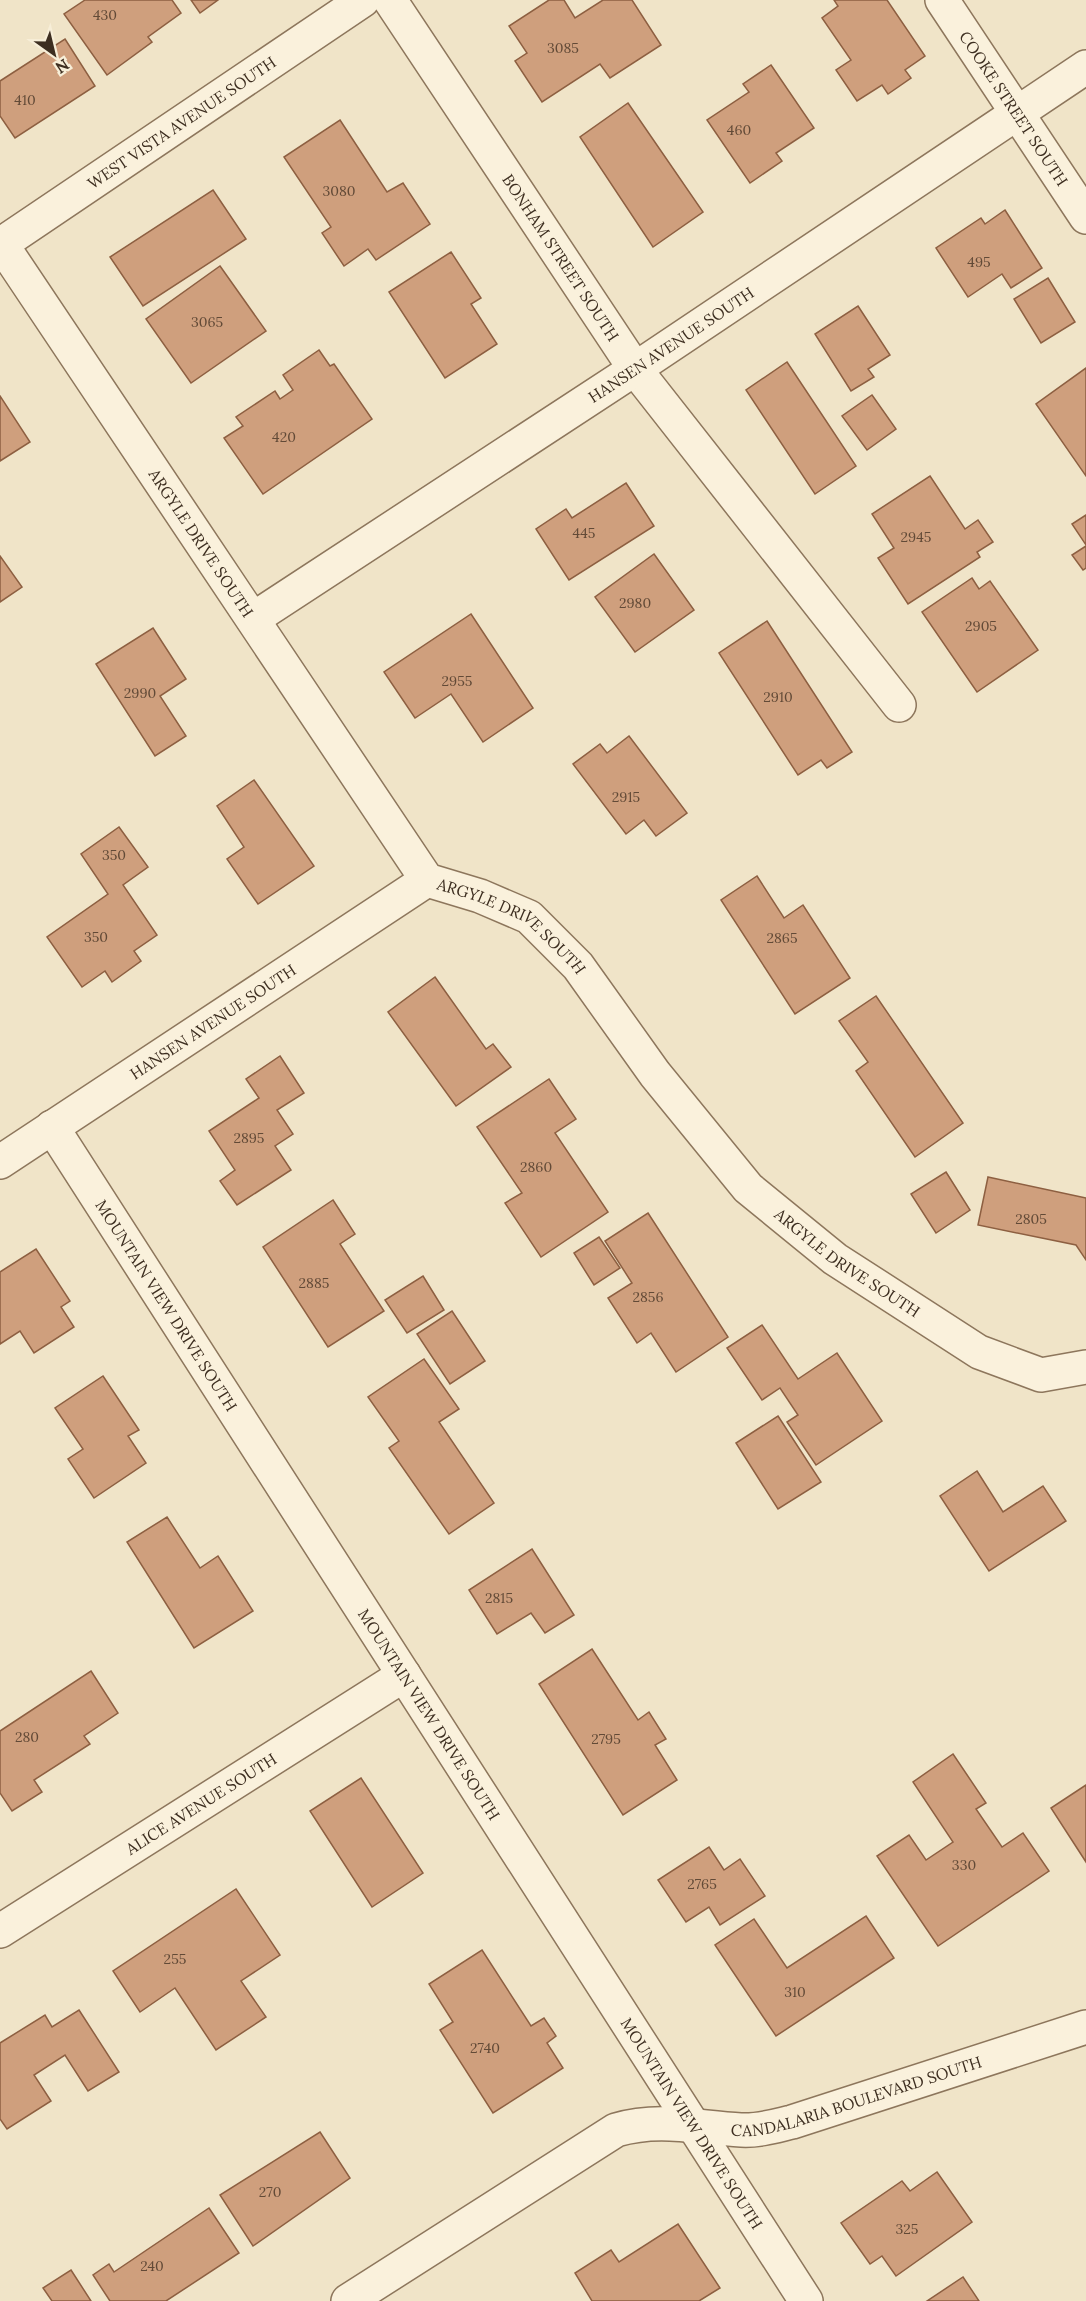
<svg xmlns="http://www.w3.org/2000/svg" width="1086" height="2301" font-family="Lora,serif">
  <rect width="100%" height="100%" fill="#f0e4c8"/>
  <g fill="#cf9f7d" stroke="#8d5f41" stroke-width="1.5">
    <path d="M85 0H172L181 13 148 37 152 42 107 75 64 14Z"/>
    <path d="M191 0H218L200 13Z"/>
    <path d="M549 0H564L575 18 603 0H632L661 45 610 78 600 64 542 102 515 61 527 53 509 26Z"/>
    <path d="M834 0H887L925 56 905 70 911 78 888 94 882 85 857 101 836 70 851 60 822 18 838 6Z"/>
    <path d="M65 39 95 86 15 138 0 116V81Z"/>
    <path d="M771 65 814 128 776 153 782 161 750 183 707 120 749 92 743 84Z"/>
    <path d="M628 103 703 212 653 247 580 137Z"/>
    <path d="M340 120 387 192 403 183 430 224 376 260 368 249 344 266 322 233 331 227 284 157Z"/>
    <path d="M213 190 246 239 143 306 110 257Z"/>
    <path d="M1005 210 1042 268 1011 288 1002 274 968 297 936 248 981 218 985 224Z"/>
    <path d="M451 252 481 298 471 304 497 344 445 378 389 292Z"/>
    <path d="M220 266 266 331 191 383 146 319Z"/>
    <path d="M1048 278 1075 322 1041 343 1014 299Z"/>
    <path d="M858 306 890 355 868 369 874 377 851 391 815 334Z"/>
    <path d="M319 350 330 366 334 364 372 419 263 494 224 438 243 426 236 417 275 391 280 399 293 390 283 375Z"/>
    <path d="M787 362 856 466 815 494 746 390Z"/>
    <path d="M1086 368V476L1036 404Z"/>
    <path d="M872 395 896 429 867 450 842 416Z"/>
    <path d="M0 396 30 442 0 461Z"/>
    <path d="M930 476 965 529 978 520 993 542 977 552 980 557 908 604 878 558 894 548 872 514Z"/>
    <path d="M626 483 654 526 569 580 536 529 566 509 572 518Z"/>
    <path d="M1086 515V545L1072 524Z"/>
    <path d="M1086 546V568L1083 570 1072 555Z"/>
    <path d="M654 554 694 610 635 652 595 597Z"/>
    <path d="M0 556 22 587 0 602Z"/>
    <path d="M972 578 979 589 990 581 1038 650 977 692 922 612Z"/>
    <path d="M471 614 533 708 483 742 451 694 415 718 384 672Z"/>
    <path d="M767 621 852 752 827 768 821 760 798 775 719 653Z"/>
    <path d="M153 628 186 679 160 696 186 736 155 756 96 664Z"/>
    <path d="M629 736 687 813 656 836 644 820 626 834 573 764 600 744 607 753Z"/>
    <path d="M254 780 314 866 258 904 227 859 244 847 217 806Z"/>
    <path d="M119 827 148 867 123 885 157 935 134 951 141 961 112 982 105 971 82 987 47 937 108 894 81 854Z"/>
    <path d="M757 876 784 918 803 905 850 978 795 1014 721 900Z"/>
    <path d="M435 977 486 1049 493 1044 511 1067 456 1106 388 1012Z"/>
    <path d="M876 996 963 1123 915 1157 856 1071 868 1062 839 1021Z"/>
    <path d="M280 1056 304 1093 277 1110 293 1134 275 1146 291 1170 237 1205 220 1181 235 1170 209 1131 259 1098 246 1079Z"/>
    <path d="M549 1079 576 1119 555 1133 608 1212 541 1257 505 1203 522 1193 477 1127Z"/>
    <path d="M946 1172 970 1210 936 1233 911 1194Z"/>
    <path d="M988 1177 1086 1198V1260L1076 1245 978 1225Z"/>
    <path d="M333 1200 355 1234 340 1244 384 1311 328 1347 263 1247Z"/>
    <path d="M648 1213 728 1337 676 1372 651 1333 637 1343 608 1298 632 1283 605 1241Z"/>
    <path d="M599 1237 620 1268 594 1285 574 1253Z"/>
    <path d="M36 1249 70 1301 61 1307 74 1327 34 1353 20 1331 0 1344V1272Z"/>
    <path d="M423 1276 444 1310 407 1333 385 1300Z"/>
    <path d="M452 1311 485 1361 450 1384 417 1334Z"/>
    <path d="M762 1325 798 1379 837 1353 882 1421 816 1465 787 1422 798 1415 780 1388 762 1400 727 1348Z"/>
    <path d="M424 1359 459 1409 439 1422 494 1503 449 1534 389 1448 399 1441 368 1397Z"/>
    <path d="M103 1376 139 1430 128 1436 146 1463 94 1498 68 1459 83 1449 55 1408Z"/>
    <path d="M778 1416 821 1482 778 1509 736 1443Z"/>
    <path d="M977 1471 1003 1512 1043 1486 1066 1521 989 1571 940 1496Z"/>
    <path d="M167 1517 200 1568 218 1556 253 1611 194 1648 127 1542Z"/>
    <path d="M532 1549 574 1615 545 1633 531 1613 497 1634 469 1590Z"/>
    <path d="M592 1649 638 1720 649 1712 666 1739 655 1745 677 1780 623 1815 539 1684Z"/>
    <path d="M91 1671 118 1713 84 1736 90 1744 34 1780 42 1792 12 1811 0 1793V1731Z"/>
    <path d="M953 1754 986 1803 976 1809 1002 1847 1023 1833 1049 1871 938 1946 877 1856 909 1835 926 1860 953 1842 913 1782Z"/>
    <path d="M361 1778 423 1873 372 1907 310 1811Z"/>
    <path d="M1086 1785V1862L1051 1808Z"/>
    <path d="M709 1847 724 1870 740 1859 765 1896 720 1925 709 1907 686 1922 658 1880Z"/>
    <path d="M236 1889 280 1955 241 1981 266 2017 216 2050 175 1988 140 2012 113 1971Z"/>
    <path d="M866 1916 894 1958 776 2036 715 1945 754 1919 787 1968Z"/>
    <path d="M482 1950 531 2026 544 2018 556 2036 547 2043 563 2068 493 2113 440 2030 453 2022 429 1984Z"/>
    <path d="M79 2010 119 2072 88 2091 65 2055 34 2075 51 2101 7 2129 0 2119V2043L45 2015 52 2027Z"/>
    <path d="M320 2132 350 2178 253 2246 220 2195Z"/>
    <path d="M937 2172 972 2222 896 2276 882 2256 870 2264 841 2223 902 2181 910 2191Z"/>
    <path d="M209 2208 239 2253 166 2301H110L93 2275 109 2264 114 2272Z"/>
    <path d="M678 2224 720 2288 699 2301H592L575 2273 611 2250 619 2262Z"/>
    <path d="M71 2270 91 2301H52L43 2288Z"/>
    <path d="M963 2277 979 2301H927Z"/>
  </g>
  <g fill="none" stroke-linecap="round" stroke-linejoin="round">
    <defs>
      <g id="minor">
        <path id="s1" d="M390 0 635 369 899 705"/>
        <path id="s2" d="M942 0 1086 217"/>
        <path id="s3" d="M0 242 427 880 480 896 529 917 578 966 655 1074 748 1188 835 1259 979 1352 1041 1375 1086 1367"/>
        <path id="s4" d="M0 245 363 0"/>
        <path id="s5" d="M253 619 635 369 1086 67"/>
        <path id="s6" d="M52 1127 806 2301"/>
        <path id="s7" d="M0 1162 427 880"/>
        <path id="s8" d="M0 1931 404 1675"/>
        <path id="s9" d="M348 2301 616 2130C660 2117 698 2128 741 2130 759 2131 775 2126 792 2122L1086 2027"/>
      </g>
    </defs>
    <use href="#minor" stroke="#8d765c" stroke-width="36"/>
    <use href="#minor" stroke="#faf1dc" stroke-width="33"/>
  </g>
  <g text-anchor="middle" stroke-width="4.5" stroke-linejoin="round" paint-order="stroke">
    <g font-size="14" fill="#624a37">
      <text x="105" y="20">430</text>
      <text x="563" y="53">3085</text>
      <text x="25" y="105">410</text>
      <text x="739" y="135">460</text>
      <text x="339" y="196">3080</text>
      <text x="979" y="267">495</text>
      <text x="207" y="327">3065</text>
      <text x="284" y="442">420</text>
      <text x="584" y="538">445</text>
      <text x="916" y="542">2945</text>
      <text x="635" y="608">2980</text>
      <text x="981" y="631">2905</text>
      <text x="457" y="686">2955</text>
      <text x="140" y="698">2990</text>
      <text x="778" y="702">2910</text>
      <text x="626" y="802">2915</text>
      <text x="114" y="860">350</text>
      <text x="96" y="942">350</text>
      <text x="782" y="943">2865</text>
      <text x="249" y="1143">2895</text>
      <text x="536" y="1172">2860</text>
      <text x="1031" y="1224">2805</text>
      <text x="314" y="1288">2885</text>
      <text x="648" y="1302">2856</text>
      <text x="499" y="1603">2815</text>
      <text x="27" y="1742">280</text>
      <text x="606" y="1744">2795</text>
      <text x="964" y="1870">330</text>
      <text x="702" y="1889">2765</text>
      <text x="175" y="1964">255</text>
      <text x="795" y="1997">310</text>
      <text x="485" y="2053">2740</text>
      <text x="270" y="2197">270</text>
      <text x="907" y="2234">325</text>
      <text x="152" y="2271">240</text>
    </g>
    <g font-size="16" fill="#3d2e20" stroke="#f7eed8">
      <text dy="6" stroke="none"><textPath href="#s2" startOffset="130">COOKE STREET SOUTH</textPath></text>
      <text dy="6" stroke="none"><textPath href="#s4" startOffset="219">WEST VISTA AVENUE SOUTH</textPath></text>
      <text dy="6" stroke="none"><textPath href="#s1" startOffset="309">BONHAM STREET SOUTH</textPath></text>
      <text dy="6" stroke="none"><textPath href="#s5" startOffset="500">HANSEN AVENUE SOUTH</textPath></text>
      <text dy="6" stroke="none"><textPath href="#s3" startOffset="362">ARGYLE DRIVE SOUTH</textPath></text>
      <text dy="6" stroke="none"><textPath href="#s3" startOffset="866">ARGYLE DRIVE SOUTH</textPath></text>
      <text dy="6" stroke="none"><textPath href="#s7" startOffset="255">HANSEN AVENUE SOUTH</textPath></text>
      <text dy="6" stroke="none"><textPath href="#s3" startOffset="1350">ARGYLE DRIVE SOUTH</textPath></text>
      <text dy="6" stroke="none"><textPath href="#s6" startOffset="212">MOUNTAIN VIEW DRIVE SOUTH</textPath></text>
      <text dy="6" stroke="none"><textPath href="#s6" startOffset="698">MOUNTAIN VIEW DRIVE SOUTH</textPath></text>
      <text dy="6" stroke="none"><textPath href="#s8" startOffset="238">ALICE AVENUE SOUTH</textPath></text>
      <text dy="6" stroke="none"><textPath href="#s9" startOffset="564">CANDALARIA BOULEVARD SOUTH</textPath></text>
      <text dy="6" stroke="none"><textPath href="#s6" startOffset="1184">MOUNTAIN VIEW DRIVE SOUTH</textPath></text>
    </g>
  </g>
  <g transform="translate(54 54) rotate(146)" stroke="#f7eed8" stroke-width="4.5" paint-order="stroke">
  <path d="M0-4.5L10 22L0 15L-10 22Z" fill="#3d2e20"/>
  <text y="-9" font-size="16" font-weight="bold" text-anchor="middle" fill="#3d2e20">N</text>
  </g>
</svg>
